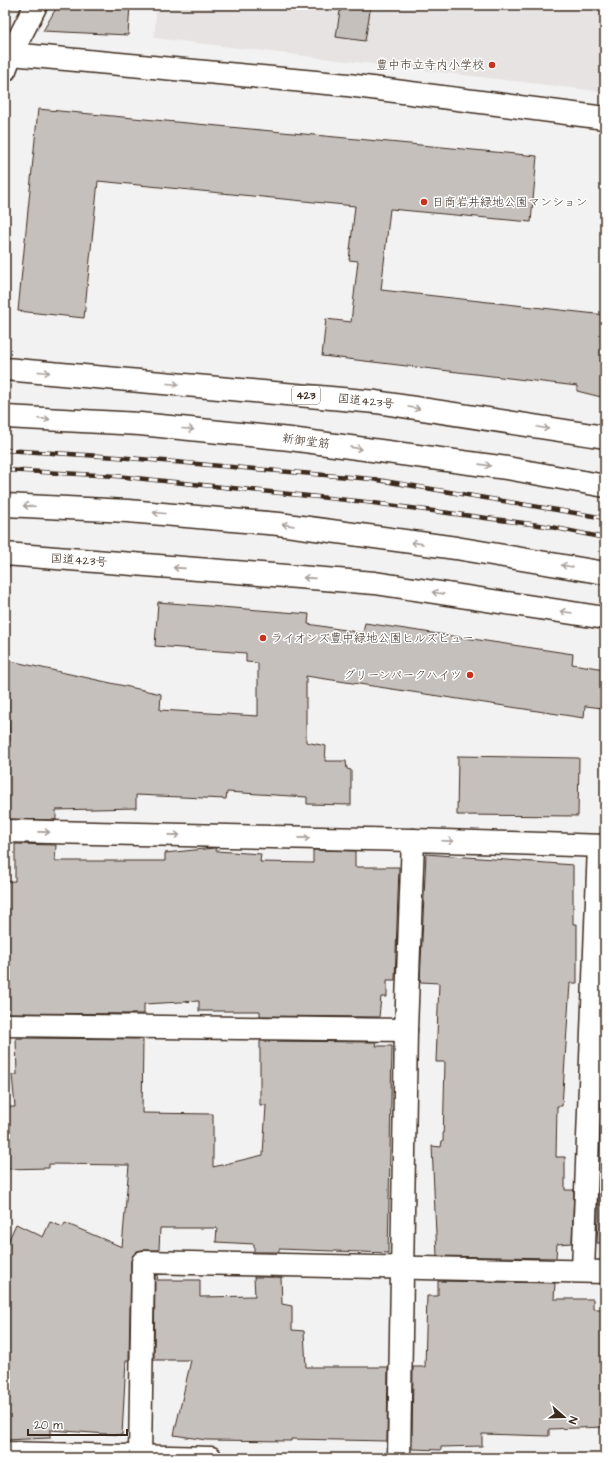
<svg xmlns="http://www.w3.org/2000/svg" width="610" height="1463" font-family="'Architects Daughter','Klee One',sans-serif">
  <rect width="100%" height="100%" fill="#f3f2f2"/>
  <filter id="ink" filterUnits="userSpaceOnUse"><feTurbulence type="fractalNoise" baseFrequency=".025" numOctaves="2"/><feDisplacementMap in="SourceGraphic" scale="8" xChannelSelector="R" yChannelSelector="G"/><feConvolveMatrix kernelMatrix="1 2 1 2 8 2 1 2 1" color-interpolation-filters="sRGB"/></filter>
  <g filter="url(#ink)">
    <path fill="#e6e3e2" d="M157 5H605V92L154 38Z"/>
    <g fill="#c6c0bd" stroke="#3b2a1e">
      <path d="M58 5H130L128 35 43 31Z"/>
      <path d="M341 5H371L365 41 336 37Z"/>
      <path d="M38 109 537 156 531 222 390 209 381 290 605 315V398L577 391V386L322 356 326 319 351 322 358 261 349 260 355 206 98 181 84 318 18 311Z"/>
      <path d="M158 602 309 614 308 624 363 633 365 623 573 654 572 664 605 669V693L603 708 585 706 584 718 306 676V742L326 746 325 761H346L347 769 351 770V805L307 804V797L227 792 226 799 136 795V808L56 810V820L5 819V741H10L6 660 161 694 160 710 258 716V663L246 662V653L155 646Z"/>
      <path d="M458 756 579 758 578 816 457 815Z"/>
      <path d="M15 844 56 845 55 861H165V853L214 848H216V851L261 854 260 862 313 863V850L355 851V867H399L395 980H387V997H381L379 1017 260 1016V1011H199V1001L144 1004V1014L5 1013V927H7L5 882 15 881Z"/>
      <path d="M426 854 573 865V924H577V983H570L562 1106H557L556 1157H565V1190H574L572 1243 557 1244 556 1258 437 1256 432 1146 441 1147 442 1141H443L445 1062H436L439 983 420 982Z"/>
      <path d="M16 1038 143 1039 142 1113 213 1114V1167L263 1155 266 1105H260V1041L377 1042 376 1046H392L388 1253 279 1249V1252H254V1244L216 1242 217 1228H160L159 1250H143L137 1251 133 1255 131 1261 129 1360H126L122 1435 50 1430V1438L5 1440V1248L16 1224 43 1237 50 1222 63 1227 65 1223 122 1247 129 1165 49 1164V1168L5 1169V1107H15L12 1075H17Z"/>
      <path d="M599 1190H605V1243H597Z"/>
      <path d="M155 1275H158L157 1280H200V1297L255 1296 254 1277H281L282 1304 292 1306V1330L304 1331 306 1367H388L387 1441 291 1439V1441L206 1440 174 1435 191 1360H154Z"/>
      <path d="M438 1281 555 1283 554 1299H593V1309H605V1427L549 1429V1436L482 1434V1446L441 1447V1450L412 1449 413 1367H425L427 1296H438Z"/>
    </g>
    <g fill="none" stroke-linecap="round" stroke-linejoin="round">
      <defs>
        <g id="minor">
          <path d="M11 54 348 85 605 118"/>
          <path d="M5 70 11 54 36 5"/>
          <path d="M5 831 413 840 605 846"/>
          <path d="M5 1025 406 1030"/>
          <path d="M583 1271 599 846"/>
          <path d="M5 1453 211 1458"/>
          <path d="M140 1457 143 1262 605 1272"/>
          <path d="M399 1458 406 1030 413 840"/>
        </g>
        <g id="trunk">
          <path d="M5 369 376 402 605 437"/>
          <path d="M5 417 140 424 290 439 507 468 605 486"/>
          <path d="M5 505 128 511 279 524 456 548 605 573"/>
          <path d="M5 554 375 583 605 618"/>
        </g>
      </defs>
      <use href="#minor" stroke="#3b2a1e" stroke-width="25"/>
      <use href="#trunk" stroke="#3b2a1e" stroke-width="25"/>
      <use href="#minor" stroke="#fff" stroke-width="22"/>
      <use href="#trunk" stroke="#fff" stroke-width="22"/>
      <defs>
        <g id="rail">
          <path d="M5 450 117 457 372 479 605 518"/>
          <path d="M5 470 116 476 366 502 546 526 605 538"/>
        </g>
      </defs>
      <use href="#rail" stroke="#3b2a1e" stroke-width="4.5"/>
      <use href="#rail" stroke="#fff" stroke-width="3" stroke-dasharray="9" stroke-linecap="butt"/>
    </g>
    <defs><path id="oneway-shaft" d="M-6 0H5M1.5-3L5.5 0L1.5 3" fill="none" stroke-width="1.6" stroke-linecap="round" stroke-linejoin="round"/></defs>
    <g stroke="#a79f9a">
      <use href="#oneway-shaft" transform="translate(44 372) rotate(5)"/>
      <use href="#oneway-shaft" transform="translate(173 384) rotate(5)"/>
      <use href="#oneway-shaft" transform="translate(414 408) rotate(9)"/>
      <use href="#oneway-shaft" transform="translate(44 419) rotate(3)"/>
      <use href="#oneway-shaft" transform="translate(543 428) rotate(9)"/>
      <use href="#oneway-shaft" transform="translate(188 429) rotate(5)"/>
      <use href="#oneway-shaft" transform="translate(356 448) rotate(8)"/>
      <use href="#oneway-shaft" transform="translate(485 465) rotate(8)"/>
      <use href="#oneway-shaft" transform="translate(29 506) rotate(-178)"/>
      <use href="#oneway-shaft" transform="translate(159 513) rotate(-175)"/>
      <use href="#oneway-shaft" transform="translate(288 525) rotate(-172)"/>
      <use href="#oneway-shaft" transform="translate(417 543) rotate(-172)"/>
      <use href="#oneway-shaft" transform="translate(567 566) rotate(-171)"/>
      <use href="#oneway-shaft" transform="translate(179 568) rotate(-176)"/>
      <use href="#oneway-shaft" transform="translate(309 578) rotate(-176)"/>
      <use href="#oneway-shaft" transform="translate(438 593) rotate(-171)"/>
      <use href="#oneway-shaft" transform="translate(566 612) rotate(-171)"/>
      <use href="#oneway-shaft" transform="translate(44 832) rotate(1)"/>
      <use href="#oneway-shaft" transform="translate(174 835) rotate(1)"/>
      <use href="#oneway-shaft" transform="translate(304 838) rotate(1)"/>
      <use href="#oneway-shaft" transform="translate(448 841) rotate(2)"/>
    </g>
  </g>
  <g fill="#c8321e" stroke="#fff" stroke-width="1.5">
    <circle cx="492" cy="65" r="4"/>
    <circle cx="424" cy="202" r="4"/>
    <circle cx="263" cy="638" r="4"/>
    <circle cx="470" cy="675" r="4"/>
  </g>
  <g text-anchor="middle" stroke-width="3" stroke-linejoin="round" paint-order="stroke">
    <rect fill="#fff" stroke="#766a62" stroke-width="1" x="292" y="386" width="28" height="18" rx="3"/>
    <g font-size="11" font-weight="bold" fill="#3b2a1e">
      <text x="306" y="399">423</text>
    </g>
    <g font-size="12" fill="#3b2a1e" stroke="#fff" text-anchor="end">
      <text x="484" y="69">豊中市立寺内小学校</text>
      <text x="432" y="206" text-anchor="start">日商岩井緑地公園マンション</text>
      <text x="271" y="642" text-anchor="start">ライオンズ豊中緑地公園ヒルズビュー</text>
      <text x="462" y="679">グリーンパークハイツ</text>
    </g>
    <g font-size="12" fill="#3b2a1e" stroke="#fff">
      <text transform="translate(366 401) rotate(6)" y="4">国道423号</text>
      <text transform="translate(306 441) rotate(7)" y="4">新御堂筋</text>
      <text transform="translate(79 560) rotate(4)" y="4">国道423号</text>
    </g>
  </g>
  <rect width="610" height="1463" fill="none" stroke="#fff" stroke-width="20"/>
  <rect x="10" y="10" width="590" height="1443" fill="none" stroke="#3b2a1e" stroke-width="1.5" filter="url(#ink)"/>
  <g transform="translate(564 1417) rotate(110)" stroke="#ffffff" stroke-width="3" paint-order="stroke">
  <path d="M0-3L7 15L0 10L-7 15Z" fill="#3b2a1e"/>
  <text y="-6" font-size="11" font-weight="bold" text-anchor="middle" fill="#3b2a1e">N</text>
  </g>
  <path d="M28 1429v6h99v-6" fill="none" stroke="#3b2a1e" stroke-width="2"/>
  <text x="34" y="1429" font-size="12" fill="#3b2a1e" stroke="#ffffff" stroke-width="3" paint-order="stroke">20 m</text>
</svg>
